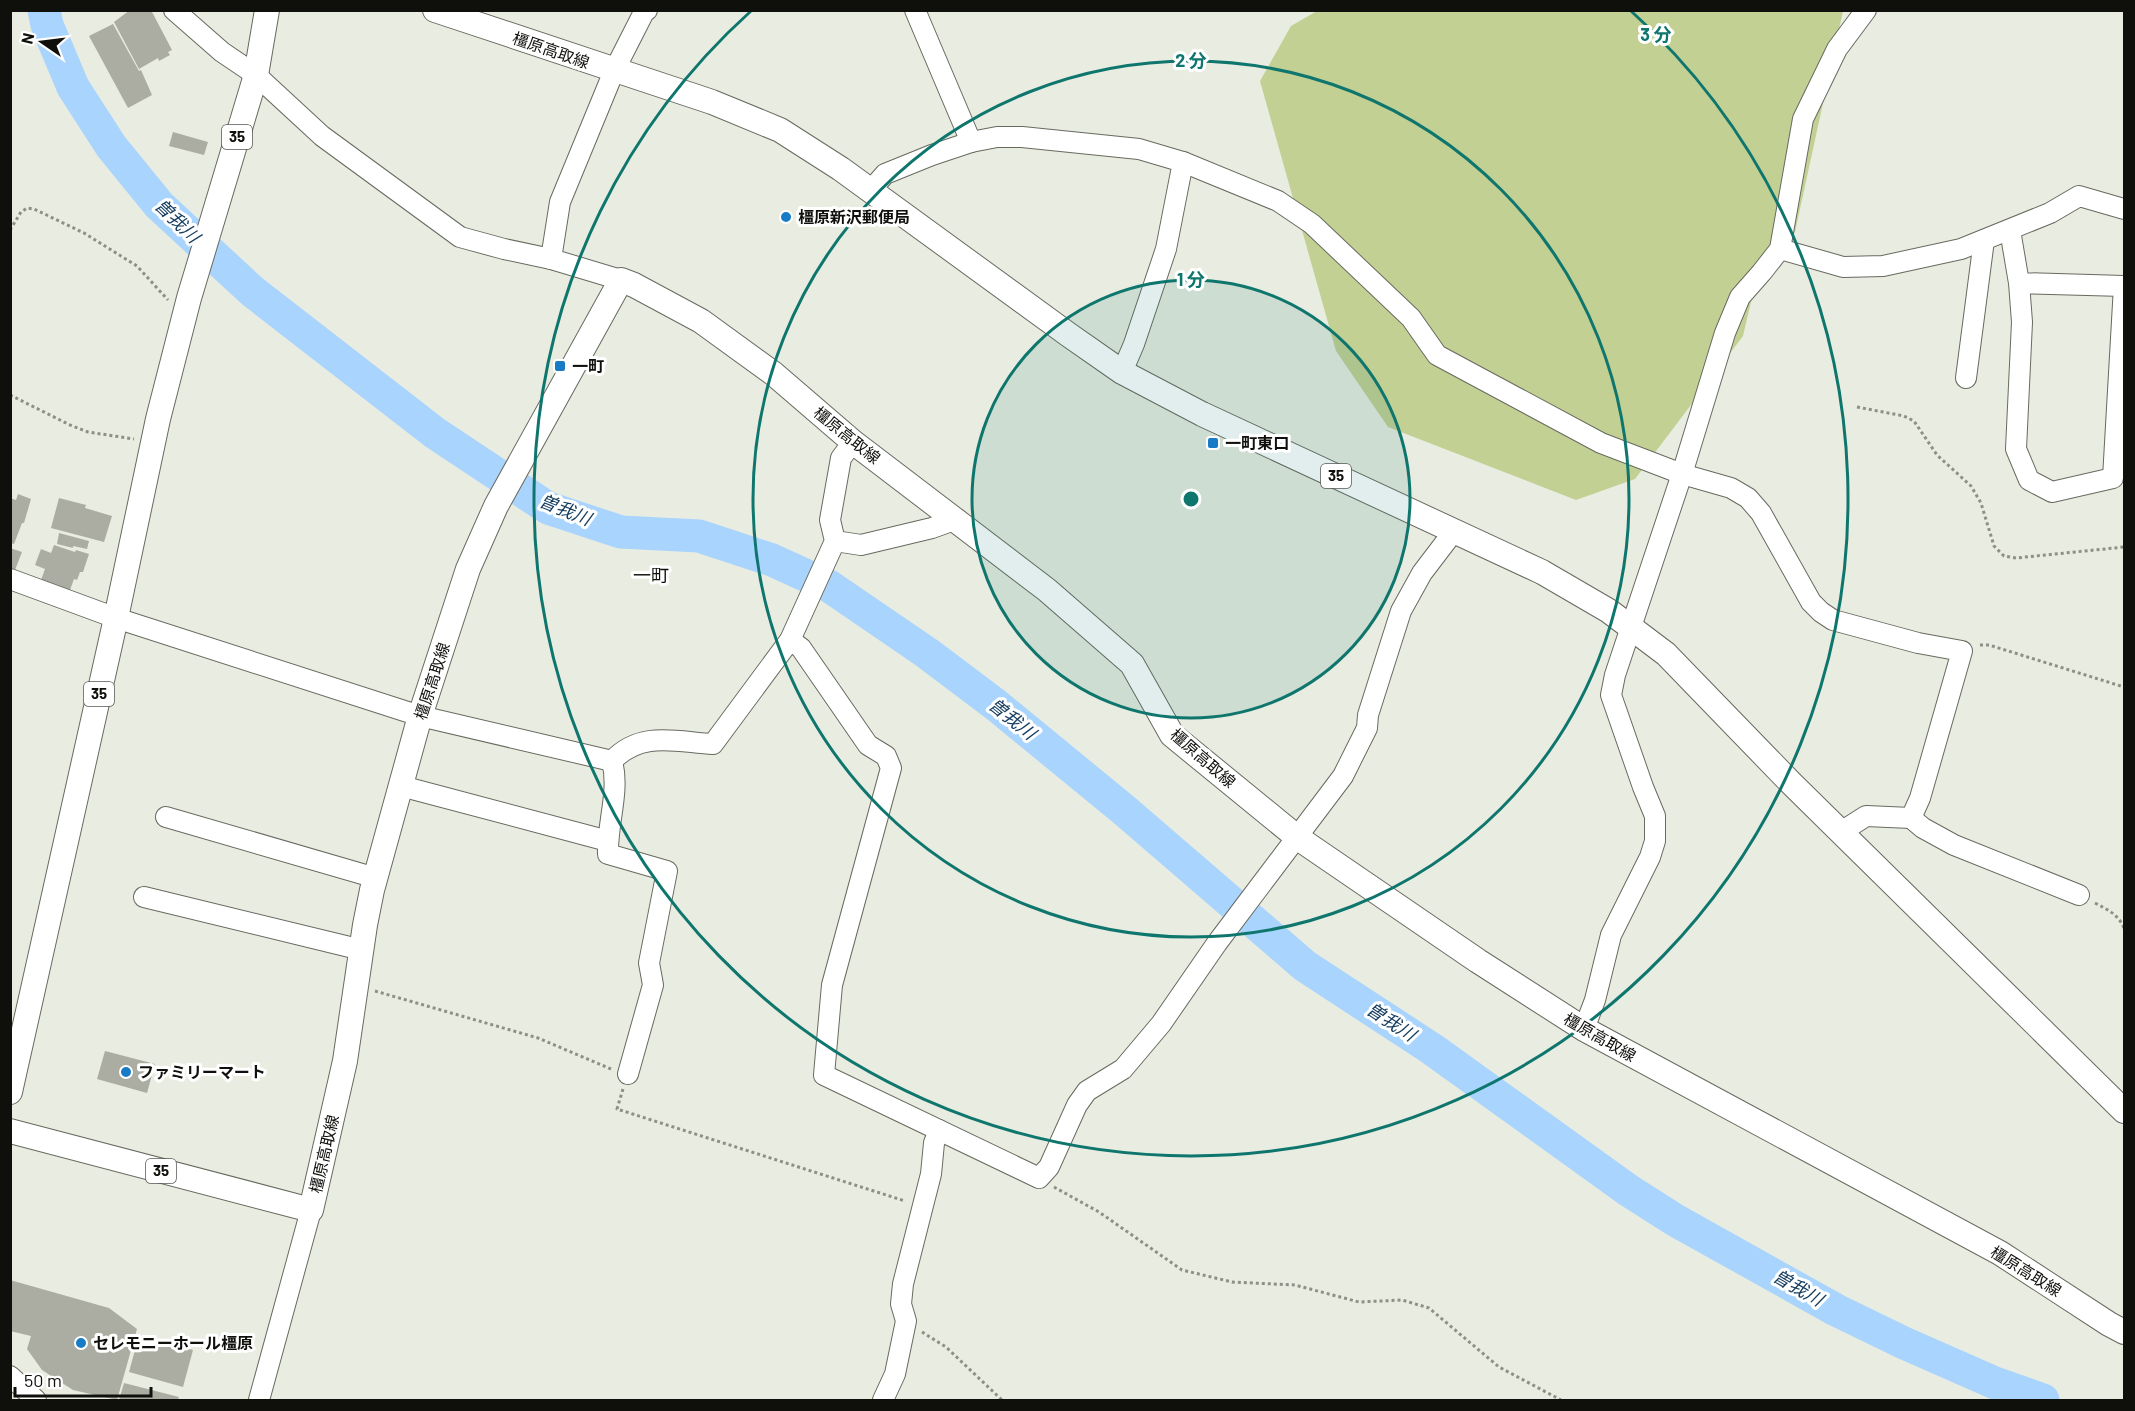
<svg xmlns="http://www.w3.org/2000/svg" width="2135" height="1411" font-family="Barlow,'Noto Sans JP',sans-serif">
  <rect width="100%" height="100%" fill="#e9ece0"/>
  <path fill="#c3d094" d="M1317 11H1843L1795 232 1757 276 1743 336 1635 479 1576 500 1388 427 1336 351 1260 81 1291 26Z"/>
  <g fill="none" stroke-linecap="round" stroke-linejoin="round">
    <path stroke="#a8d4fe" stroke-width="33" d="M44 10 47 25 73 87 111 146 159 205 252 291 435 433 548 508 621 532 699 536 772 560 829 586 927 653 996 705 1124 810 1305 966 1432 1049 1628 1190 1675 1220 1836 1310 1904 1343 1995 1383 2043 1400"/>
  </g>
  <g fill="#abada2">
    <path d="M130 10H151L172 50 168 52 170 55 159 61 158 58 139 69 114 22Z"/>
    <path d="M113 24 139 71 141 70 152 95 128 108 89 36Z"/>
    <path d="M173 132 208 142 204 155 169 146Z"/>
    <path d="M18 494 31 499 24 523H22L14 544 10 543V498L16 500Z"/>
    <path d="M59 498 86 505 85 508 112 516 104 542 51 528Z"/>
    <path d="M59 533 89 541 87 549 73 546V548L57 544Z"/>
    <path d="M54 545 75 552 76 550 89 554 83 572H80L77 580 74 579 70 590 41 580 45 569 35 565 41 549 51 553Z"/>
    <path d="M10 548 22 552 15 570 10 568Z"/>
    <path d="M105 1051 155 1064 147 1093 97 1079Z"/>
    <path d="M10 1280 109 1308 137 1329 117 1400 73 1390 42 1370 27 1349 31 1336 10 1331Z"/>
    <path d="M139 1335 193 1350 183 1387 129 1372Z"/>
    <path d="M124 1383 179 1397 178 1400H119Z"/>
  </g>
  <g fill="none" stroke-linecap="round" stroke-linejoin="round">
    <defs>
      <g id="minor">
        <path d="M174 10 222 52 256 75 322 136 460 237 504 249 551 259 621 280"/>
        <path d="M915 10 971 142"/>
        <path d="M871 190 885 174 932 155 971 142 997 137H1022L1139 149 1183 162 1278 201 1312 224 1411 318 1437 355 1601 443 1682 474 1731 488 1748 498 1761 513 1811 602 1821 612 1833 620 1918 643 1962 651 1920 798 1911 818 1866 816 1841 832"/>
        <path d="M2010 230 2019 283 2022 322 2016 449 2029 480 2052 492 2113 478 2124 286 2019 283"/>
        <path d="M1780 249 1843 267 1883 266 1961 249 2050 213 2079 196 2124 209"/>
        <path d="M551 259 560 202 614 71 644 12 647 10"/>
        <path d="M1122 372 1134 344 1166 249 1183 162"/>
        <path d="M1966 378 1984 240"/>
        <path d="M835 541 861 545 932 528 957 519"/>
        <path d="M10 579 116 618 420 716 612 761C641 730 676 742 713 744L790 640 835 541 830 520 841 458 853 442"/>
        <path d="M790 640 801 648 868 745 886 756 891 768 832 985 824 1075 1039 1178 1049 1167 1077 1105 1087 1091 1123 1069 1161 1024 1217 943 1343 776 1367 728 1368 715 1401 611 1422 573 1454 531"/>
        <path d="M612 761C620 791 607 823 608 854L667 871 649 963 653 985 628 1074"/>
        <path d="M401 786 608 841"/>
        <path d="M166 817 376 878"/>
        <path d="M1911 818 1923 828 1954 845 2079 895"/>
        <path d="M144 897 362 950"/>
        <path d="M1584 1029 1595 1000 1611 935 1650 857 1655 841V816L1643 787 1611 695 1615 675 1682 474 1725 333 1740 297 1762 272 1780 249 1803 119 1837 49 1866 10"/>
        <path d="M10 1376 36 1400"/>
        <path d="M259 1400 311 1210"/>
        <path d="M883 1400 895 1374 906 1321 901 1304 903 1284 931 1174 934 1143 939 1130"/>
      </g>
      <g id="major">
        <path d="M435 10 712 102 780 130 841 169 1069 335 1122 372 1202 414 1542 572 1609 611 1666 654 1791 783 2124 1111"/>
        <path d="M10 1092 116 618 158 419 189 298 256 75 267 10"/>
        <path d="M10 1131 311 1210 345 1061 365 925 372 890 420 716 468 569 496 506 621 280 634 285 701 321 774 374 853 442 1047 590 1132 664 1172 735 1298 838 1478 961 1584 1029 2000 1253 2109 1324 2124 1332"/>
      </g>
    </defs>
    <use href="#minor" stroke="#686a60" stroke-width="22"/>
    <use href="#major" stroke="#686a60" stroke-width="26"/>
    <g stroke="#8e9087" stroke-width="3" stroke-dasharray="3 3" stroke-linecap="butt">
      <path d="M10 230 21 212 27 208 34 209 84 233 137 266 168 300"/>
      <path d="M10 395 70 425 88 432 134 439"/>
      <path d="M1857 407 1904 416 1914 421 1937 455 1971 486 1981 503 1994 546 2004 556 2016 558 2124 547"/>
      <path d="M1980 645H1989L2124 687"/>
      <path d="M2095 903C2108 910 2118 914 2124 928"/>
      <path d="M375 991 538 1038 611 1069"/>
      <path d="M623 1089 617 1109 905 1201"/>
      <path d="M1054 1187 1099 1212 1182 1270 1232 1282 1295 1285 1359 1302 1402 1300 1429 1308 1499 1367 1561 1400"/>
      <path d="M922 1332 946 1347 1002 1400"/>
    </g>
    <use href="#minor" stroke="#fff" stroke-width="20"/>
    <use href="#major" stroke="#fff" stroke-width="24"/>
  </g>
  <circle cx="1191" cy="499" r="219" fill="#0f766e" fill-opacity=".12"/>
  <g fill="none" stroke="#0f766e" stroke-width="3">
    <circle cx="1191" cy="499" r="219"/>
    <circle cx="1191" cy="499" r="438"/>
    <path d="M1631 11A657 657 0 1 1 751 11"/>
  </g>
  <g fill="#177bc6" stroke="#fff" stroke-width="2">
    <circle cx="786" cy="217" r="6"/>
    <rect x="554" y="360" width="12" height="12" rx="3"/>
    <rect x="1207" y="437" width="12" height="12" rx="3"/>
    <circle cx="126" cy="1072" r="6"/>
    <circle cx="81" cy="1343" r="6"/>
  </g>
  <g text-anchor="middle" stroke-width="6" stroke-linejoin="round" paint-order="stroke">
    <g fill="#fff" stroke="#575855" stroke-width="1.5">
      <rect x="222" y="125" width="30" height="24" rx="4.5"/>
      <rect x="1321" y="464" width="30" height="24" rx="4.5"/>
      <rect x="84" y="682" width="30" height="24" rx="4.5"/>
      <rect x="146" y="1159" width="30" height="24" rx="4.5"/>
    </g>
    <g font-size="15" font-weight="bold" fill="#0f100c">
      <text x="237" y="142">35</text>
      <text x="1336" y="481">35</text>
      <text x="99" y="699">35</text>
      <text x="161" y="1176">35</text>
    </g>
    <g font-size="16" fill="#0f100c" stroke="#fff">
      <text transform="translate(551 50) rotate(19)" y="6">橿原高取線</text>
      <text transform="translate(847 435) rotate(39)" y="6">橿原高取線</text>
      <text transform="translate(432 681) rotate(-72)" y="6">橿原高取線</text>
      <text transform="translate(1203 758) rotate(41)" y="6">橿原高取線</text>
      <text transform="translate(1600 1037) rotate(30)" y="6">橿原高取線</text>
      <text transform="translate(324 1154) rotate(-77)" y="6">橿原高取線</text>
      <text transform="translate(2026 1271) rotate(32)" y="6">橿原高取線</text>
    </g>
    <g font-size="16" font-weight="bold" fill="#0f100c" stroke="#fff" text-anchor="start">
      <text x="798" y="223">橿原新沢郵便局</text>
      <text x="572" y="372">一町</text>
      <text x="1225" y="449">一町東口</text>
      <text x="138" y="1078">ファミリーマート</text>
      <text x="93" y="1349">セレモニーホール橿原</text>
    </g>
    <g font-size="18" font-style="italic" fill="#143c5e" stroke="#fff">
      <text transform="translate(177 221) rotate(44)" y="6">曽我川</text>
      <text transform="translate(565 510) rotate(22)" y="6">曽我川</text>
      <text transform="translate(1012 719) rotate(39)" y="6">曽我川</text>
      <text transform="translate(1391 1022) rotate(33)" y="6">曽我川</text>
      <text transform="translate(1798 1288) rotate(30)" y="6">曽我川</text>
    </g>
    <g font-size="18" fill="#0f100c" stroke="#fff">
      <text x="651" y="582">一町</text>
    </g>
  </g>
  <circle cx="1191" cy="499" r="9" fill="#0f766e" stroke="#fff" stroke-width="3"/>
  <g font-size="18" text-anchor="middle" font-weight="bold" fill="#0f766e" stroke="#fff" stroke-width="6" stroke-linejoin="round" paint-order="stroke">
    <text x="1656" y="41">3 分</text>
    <text x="1191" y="67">2 分</text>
    <text x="1191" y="286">1 分</text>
  </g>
  <rect width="2135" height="1411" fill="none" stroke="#0f100c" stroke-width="24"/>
  <g transform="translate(42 42) rotate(284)" stroke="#ffffff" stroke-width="4.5" paint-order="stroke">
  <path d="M0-4.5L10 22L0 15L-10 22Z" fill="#0f100c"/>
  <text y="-9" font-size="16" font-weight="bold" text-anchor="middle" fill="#0f100c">N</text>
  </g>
  <path d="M15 1387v9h136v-9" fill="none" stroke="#0f100c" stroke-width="3"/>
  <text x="24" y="1387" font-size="18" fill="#0f100c" stroke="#ffffff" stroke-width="4.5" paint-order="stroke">50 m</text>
</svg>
